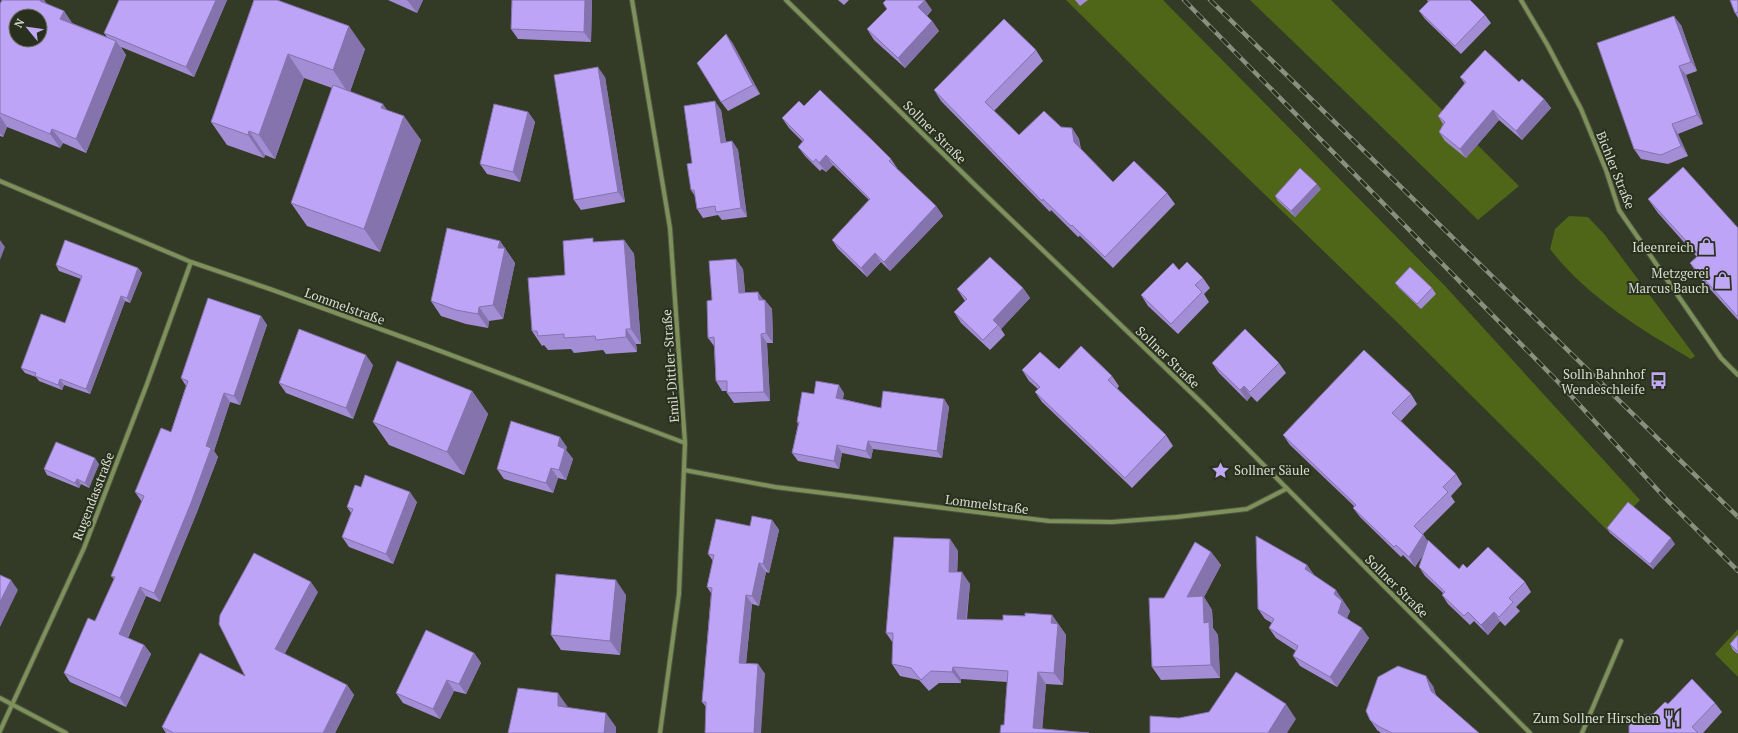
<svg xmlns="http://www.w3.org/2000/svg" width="1738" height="733" font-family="'PT Serif',serif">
  <rect width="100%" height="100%" fill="#333a26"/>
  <g fill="#4f6518">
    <path d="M1066 0H1163L1446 287 1640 500 1610 533 1400 325 1168 101Z"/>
    <path d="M1250 0H1331L1519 186 1478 220Z"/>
    <path d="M1569 216 1588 217 1605 235 1695 356 1691 359C1640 329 1586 296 1550 249L1555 229Z"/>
    <path d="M1738 629V677L1715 654Z"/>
  </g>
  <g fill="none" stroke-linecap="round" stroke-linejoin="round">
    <defs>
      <g id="street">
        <path d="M632 0 670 228 685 443 679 594 660 733"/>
        <path d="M786 0 975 185 1204 405 1530 733"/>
        <path d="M1521 0 1548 46 1581 109 1606 170 1619 210 1721 358 1738 375"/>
        <path d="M0 181 191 262 270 289 427 346 685 443"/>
        <path d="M684 470 775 487 1049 521 1112 522 1177 517 1247 509 1286 489"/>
        <path d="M0 698 66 733"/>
        <path d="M0 731 84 548 147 384 191 262"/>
        <path d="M1582 733 1621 641"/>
      </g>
    </defs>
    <use href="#street" stroke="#515745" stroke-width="6"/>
    <use href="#street" stroke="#7e915a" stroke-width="4"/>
    <defs>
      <g id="rail">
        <path d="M1184 0 1564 388 1665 498 1738 571"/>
        <path d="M1210 0 1738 517"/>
      </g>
    </defs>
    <use href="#rail" stroke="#8a9080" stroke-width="4.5"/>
    <use href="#rail" stroke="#29301d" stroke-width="3" stroke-dasharray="9" stroke-linecap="butt"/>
  </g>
  <g fill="#a38dd4">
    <path d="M2 0H44L47 4 64 11 72 23 107 37 104 33 227 0 194 77 121 47 126 55 86 153 63 143 60 148 7 127 3 137 0 136V4Z"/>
    <path d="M254 0 365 49 350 92 387 110 421 140 380 252 307 226 291 203 332 88 304 78 275 159 265 155 264 158 227 145 211 122Z"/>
    <path d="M388 0H423L417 13Z"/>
    <path d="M512 0H592L591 42 518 39 511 29Z"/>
    <path d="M838 0H849L844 5Z"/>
    <path d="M1075 0H1088L1080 6Z"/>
    <path d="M1427 0H1470L1485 15 1491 23 1461 54 1425 19 1419 11 1428 2Z"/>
    <path d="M1738 0V18L1735 13Z"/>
    <path d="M932 10 927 16 932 21 939 31 905 68 874 40 867 29Z"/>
    <path d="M1681 25 1697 71 1686 75 1703 124 1678 134 1688 156 1668 164 1641 159 1634 149Z"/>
    <path d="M726 34 733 44 760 94 728 111 721 102Z"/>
    <path d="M1036 50 1043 61 994 111 1019 135 1061 127 1072 128 1079 139 1081 149 1113 182 1167 193 1175 204 1113 268 1080 236 1078 237 1051 210 1050 212 941 101 934 90Z"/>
    <path d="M605 77 625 202 581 210 574 200Z"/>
    <path d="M1460 77 1519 82 1544 99 1551 108 1522 140 1499 120 1466 158 1445 141 1439 132 1443 124 1438 116 1465 84Z"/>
    <path d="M804 106 891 159 897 168V169L936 206 943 216 890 271 881 262 867 277 838 249 832 240 869 200 833 165 826 172 822 169 820 171 805 156 798 147 803 142 789 128 782 118Z"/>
    <path d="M721 110 726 142 732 141 738 150 747 217 722 220 718 215 703 218 697 209 695 196 691 190 692 163Z"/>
    <path d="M528 112 535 122 520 182 487 174 480 164Z"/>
    <path d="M1321 189 1295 217 1278 201 1275 196Z"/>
    <path d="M1648 199 1738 228V320L1700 278 1690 263 1697 257 1658 213Z"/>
    <path d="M624 240 634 254 641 344H636L637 352 606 354 603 350 574 353 571 349 548 350 544 345 542 346 532 331 565 275 596 242Z"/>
    <path d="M500 241 515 263 503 319 489 321 488 328 466 324 441 316 431 301Z"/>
    <path d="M56 265 138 268 142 273 130 303 125 301 90 394 64 385 62 390 39 381 36 377 25 373 21 368 65 323 81 279 59 271Z"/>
    <path d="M743 269 745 293 764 300 772 309 773 343H767L770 401 734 403 727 393V391H722L716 381 714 346 708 338 712 300Z"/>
    <path d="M1179 270 1203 278 1210 288 1204 294 1209 302 1178 334 1148 306 1141 295Z"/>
    <path d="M1395 283 1432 288 1436 294 1421 309 1399 288Z"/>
    <path d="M1023 288 1030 298 1001 329 1005 335 990 350 961 323 954 312 965 301 957 289Z"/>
    <path d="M261 316 267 325 240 405 230 402 214 451 218 457 197 512 160 602 146 596 128 638 144 645 151 654 126 707 70 682 64 673 95 621 114 579 111 576 142 502 135 492 171 432 186 386 181 378Z"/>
    <path d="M1212 363H1279L1286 373 1257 402 1251 396 1247 401 1219 373Z"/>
    <path d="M373 365 353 419 286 393 279 383Z"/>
    <path d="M1059 369 1112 376 1119 386 1117 389 1166 435 1173 446 1132 488 1042 402 1035 392 1038 389 1029 381 1022 370Z"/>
    <path d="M472 391 488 414 464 475 389 445 373 422Z"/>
    <path d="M844 393 843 399 881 408 944 399 949 407 942 458 873 449 871 459 842 453 839 469 798 461 792 453 798 424 797 422 814 394Z"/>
    <path d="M1411 394 1417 404 1401 421 1456 474 1462 484 1451 496 1455 502 1423 534 1428 542 1459 569 1467 568 1525 582 1531 592 1516 607 1520 611 1505 626 1500 621 1488 635 1474 621 1470 625 1448 604 1442 595 1443 593 1425 576 1419 567 1423 555 1415 567 1403 555 1401 557 1360 517 1353 508 1354 506 1290 445 1283 435Z"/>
    <path d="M567 447 566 450 573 459 566 480 558 478 553 493 504 479 497 469Z"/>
    <path d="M99 464 89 488 81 484 79 488 47 475 44 469Z"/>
    <path d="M417 502 393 564 349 547 342 537 351 513 347 507Z"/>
    <path d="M772 520 779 530 769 573 766 572 759 606 752 604 746 664H758L765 674 706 707 702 702 711 593 707 587 713 561 708 554 750 526Z"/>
    <path d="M1607 528 1675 544 1653 569 1610 533Z"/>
    <path d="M950 539 958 551 957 572 970 584 967 619 1003 620 1025 616 1052 615 1066 635 1063 685 1046 684 1042 729 1004 725 1007 682 961 679V683H939L929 691 919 680 900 676 892 664 893 643 886 633Z"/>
    <path d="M1211 552 1221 565 1204 597 1212 610 1213 628 1218 635 1220 678 1161 680 1152 667 1164 598Z"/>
    <path d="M1307 565 1314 575 1343 600V601L1350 611 1347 618 1369 638 1337 687 1300 666 1293 656 1296 651 1276 638 1269 628 1272 623 1265 619 1258 609Z"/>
    <path d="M318 592 284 654 347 685 354 695 335 733H166L162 727 245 676Z"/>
    <path d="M626 595 620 655 561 650 551 635Z"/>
    <path d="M1738 635V654L1733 650 1730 644Z"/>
    <path d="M474 653 481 663 466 694 454 691 440 719 403 703 396 693Z"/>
    <path d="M1433 686 1436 696 1479 733H1381L1377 730 1370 720Z"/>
    <path d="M1715 703 1722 712 1703 733H1629L1653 714 1668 704Z"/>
  </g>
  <g fill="#8473ac">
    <path d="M40 0H44L52 11 40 1Z"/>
    <path d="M216 0H227L194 77 186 67Z"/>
    <path d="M407 0H423L417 13Z"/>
    <path d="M585 0H592L591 42 584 32Z"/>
    <path d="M925 0 932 10 925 17 918 7Z"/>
    <path d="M64 11 74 26 60 19Z"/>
    <path d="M1674 16 1681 25 1697 71 1691 62Z"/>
    <path d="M932 21 939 31 905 68 898 58Z"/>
    <path d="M349 26 365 49 349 94 333 70Z"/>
    <path d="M726 34 733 44 760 94 753 85Z"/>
    <path d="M116 41 126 55 86 153 76 139Z"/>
    <path d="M288 54 304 78 275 159 259 135Z"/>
    <path d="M1679 66 1686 75 1703 124 1697 115Z"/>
    <path d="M598 67 605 77 625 202 618 192Z"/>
    <path d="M1544 99 1551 108 1522 140 1516 131Z"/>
    <path d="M715 101 721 110 727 151 721 143Z"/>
    <path d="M383 104 399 127 381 108Z"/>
    <path d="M1493 110 1499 120 1466 158 1460 149Z"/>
    <path d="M528 112 535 122 520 182 513 172Z"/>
    <path d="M0 116 7 127 3 137 0 133Z"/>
    <path d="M404 116 421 140 380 252 364 229Z"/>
    <path d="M1672 124 1678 134 1688 156 1681 146Z"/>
    <path d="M1072 128 1079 139 1081 153 1074 142Z"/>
    <path d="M52 129 63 143 60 148 50 134Z"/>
    <path d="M249 131 265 155 264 158 248 135Z"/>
    <path d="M732 141 738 150 747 217 741 208Z"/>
    <path d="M826 155 833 165 826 172 819 163Z"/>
    <path d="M1317 184 1321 189 1295 217 1291 211Z"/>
    <path d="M936 206 943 216 890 271 884 262Z"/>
    <path d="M0 240 5 247 0 260Z"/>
    <path d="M624 240 634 254 641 344 631 329Z"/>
    <path d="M500 241 515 263 503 319 493 305 498 248Z"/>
    <path d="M875 253 881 262 867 277 861 268Z"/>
    <path d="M736 259 743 269 746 303 739 293Z"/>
    <path d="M138 268 142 273 130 303 127 298Z"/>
    <path d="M1023 288 1030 298 1001 329 998 325 993 320Z"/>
    <path d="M758 292 765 302 759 300Z"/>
    <path d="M121 296 125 301 90 394 86 389Z"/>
    <path d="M765 300 772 309 773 343 766 333Z"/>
    <path d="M479 307 489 321 488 328 478 314Z"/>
    <path d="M261 316 267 325 240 405 234 396Z"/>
    <path d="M626 329 636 344 637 352 626 337Z"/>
    <path d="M761 334 767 343 770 401 764 392Z"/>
    <path d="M366 355 373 365 353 419 346 408Z"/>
    <path d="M60 379 64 385 62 390 58 385Z"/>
    <path d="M839 385 844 393 841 405 836 398Z"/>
    <path d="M1244 386 1251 396 1247 401 1240 390Z"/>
    <path d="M472 391 488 414 464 475 447 452Z"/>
    <path d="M224 393 230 402 214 451 218 457 197 512 160 602 154 593 206 446Z"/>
    <path d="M944 399 949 407 942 458 937 451Z"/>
    <path d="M560 437 567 447 566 450 573 459 566 480 559 470 558 446Z"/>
    <path d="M868 441 873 449 871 459 866 451Z"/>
    <path d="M837 445 842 453 839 469 834 461Z"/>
    <path d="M95 458 99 464 89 488 85 483Z"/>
    <path d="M551 468 558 478 553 493 546 483Z"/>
    <path d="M77 479 81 484 79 488 75 483Z"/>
    <path d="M410 492 417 502 393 564 386 554Z"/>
    <path d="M772 520 779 530 769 573 763 564Z"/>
    <path d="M1423 535 1430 544 1415 567 1409 557Z"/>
    <path d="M1671 538 1675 544 1653 569 1650 564Z"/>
    <path d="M950 539 958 551 957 584 949 572Z"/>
    <path d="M1211 552 1221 565 1204 597 1212 610 1213 628 1218 635 1220 678 1211 665 1187 597Z"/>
    <path d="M759 563 766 572 759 606 752 596Z"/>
    <path d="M1307 565 1314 575 1305 569Z"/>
    <path d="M962 572 970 584 965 630 957 619Z"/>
    <path d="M11 580 18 590 0 627V602Z"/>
    <path d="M616 580 626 595 620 655 610 641Z"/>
    <path d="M311 582 318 592 282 659 275 649Z"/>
    <path d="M140 587 146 596 125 643 119 634Z"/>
    <path d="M1336 590 1350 611 1345 623 1338 613 1334 594Z"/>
    <path d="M746 595 752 604 745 672 739 663Z"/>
    <path d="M1494 612 1500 621 1488 635 1481 625Z"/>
    <path d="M1052 615 1066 635 1063 685 1054 673 1051 623Z"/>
    <path d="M1362 628 1369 638 1337 687 1330 677Z"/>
    <path d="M144 645 151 654 126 707 120 698Z"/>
    <path d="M474 653 481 663 466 694 459 684Z"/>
    <path d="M758 664 765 674 761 733H754Z"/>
    <path d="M953 667 961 679V683L952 672Z"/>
    <path d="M1038 672 1046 684 1042 733 1033 728Z"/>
    <path d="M1426 676 1433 686 1438 701 1431 691Z"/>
    <path d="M447 680 454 691 440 719 433 709Z"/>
    <path d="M347 685 354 695 335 733H323Z"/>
    <path d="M558 693 568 707 558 706Z"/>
    <path d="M1286 704 1296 719 1287 733H1268Z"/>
    <path d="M606 713 616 727V733H604Z"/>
  </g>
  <g fill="#bda4f6" stroke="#8473ac" fill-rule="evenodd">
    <path d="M2 0H40V1L64 11 60 19 116 41 76 139 52 129 50 134 0 113V4ZM16 16H40V40H16Z"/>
    <path d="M119 0H216L186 67 104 33Z"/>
    <path d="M254 0H277L349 26 333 70 288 54 259 135 249 131 248 135 211 122Z"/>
    <path d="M512 0H585L584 32 511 29Z"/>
    <path d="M886 0H925L918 7 932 21 898 58 867 29 887 9 883 3Z"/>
    <path d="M1430 0H1470L1485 15 1455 46 1419 11Z"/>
    <path d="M1730 0H1738V12L1735 13Z"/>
    <path d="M1674 16 1691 62 1679 66 1697 115 1672 124 1681 146 1661 155 1634 149 1597 43Z"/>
    <path d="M1004 19 1036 50 985 102 1019 135 1044 111 1061 127 1072 128 1074 142 1113 182 1134 161 1167 193 1105 257 1072 225 1071 226 1043 199 1042 201 934 90Z"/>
    <path d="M726 34 753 85 721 102 697 63Z"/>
    <path d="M1485 50 1519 82 1522 79 1544 99 1516 131 1493 110 1460 149 1439 132 1445 122 1438 116 1466 82 1460 77Z"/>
    <path d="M598 67 618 192 574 200 554 75Z"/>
    <path d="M333 85 383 104 381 108 404 116 364 229 291 203Z"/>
    <path d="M820 90 873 141 891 159 889 161 936 206 884 262 875 253 861 268 832 240 870 199 826 155 819 163 816 159 813 162 798 147 804 140 782 118 799 101 804 106Z"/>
    <path d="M715 101 721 143 732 141 741 208 716 212 715 206 697 209 694 190H691L687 164 692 163 684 106Z"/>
    <path d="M494 104 528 112 513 172 480 164Z"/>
    <path d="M1683 167 1738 228V317L1690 263 1699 255 1648 199Z"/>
    <path d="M1300 168 1317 184 1291 211 1275 196Z"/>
    <path d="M447 228 500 241 498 248H505L493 305 479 307 478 314 456 310 431 301Z"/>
    <path d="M593 238V242L624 240 631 329H626V337L596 340 595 336 564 338V334L538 336 537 331H532L528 278 565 275 563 241Z"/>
    <path d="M65 240 138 268 127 298 121 296 86 389 60 379 58 385 35 376 36 373 21 368 41 314 65 323 82 276 56 265Z"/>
    <path d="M990 257 1023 288 993 320 998 325 983 340 954 312 967 299 957 289Z"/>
    <path d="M736 259 739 293 758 292 759 300H765L766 333 761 334 764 392 727 393V381H716L714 337 708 338 707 301 712 300 709 261Z"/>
    <path d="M1187 262 1203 278 1195 285 1202 292 1171 324 1141 295 1173 263 1179 270Z"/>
    <path d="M1410 267 1432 288 1417 304 1395 283Z"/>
    <path d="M208 298 261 316 234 396 224 393 206 446 211 448 191 503 154 593 140 587 119 634 144 645 120 698 64 673 88 618 95 621 115 577 111 576 144 496 135 492 161 428 171 432 188 381 181 378Z"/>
    <path d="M299 329 366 355 346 408 279 383Z"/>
    <path d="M1245 329 1279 363 1250 392 1244 386 1240 390 1212 363Z"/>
    <path d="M1081 346 1112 376 1108 380 1166 435 1125 478 1035 392 1040 387 1022 370 1040 352 1059 369Z"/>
    <path d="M1364 350 1411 394 1392 413 1456 474 1443 487 1448 492 1414 526 1423 535 1409 557 1396 545 1394 547 1353 508 1356 505 1283 435Z"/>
    <path d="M397 361 472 391 447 452 373 422Z"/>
    <path d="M816 381 839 385 836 398 881 408 883 391 944 399 937 451 868 441 866 451 837 445 834 461 792 453 799 422H797L802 392 814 394Z"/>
    <path d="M511 421 560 437 558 446 565 449 559 470 551 468 546 483 497 469Z"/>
    <path d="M56 442 95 458 85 483 77 479 75 483 44 469Z"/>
    <path d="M365 475 410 492 386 554 342 537 353 509 347 507 355 485 361 487Z"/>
    <path d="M1628 502 1671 538 1650 564 1607 528Z"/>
    <path d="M752 516 772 520 763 564 759 563 752 596 746 595 739 663 758 664 754 733H705L706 702H702L712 588 707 587 714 555 708 554 716 519 750 526Z"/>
    <path d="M1256 536 1307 565 1305 569 1336 590 1334 594 1342 601 1338 613 1362 628 1330 677 1293 656 1298 646 1269 628 1274 619 1258 609Z"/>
    <path d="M894 537 950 539 949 572H962L957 619 1003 620V615L1025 616V613L1052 615 1051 623 1058 624 1054 673 1038 672 1033 728 1089 733H1000L1001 725H1004L1008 671 953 667 952 672 931 671 921 680 911 668 892 664 893 633H886Z"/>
    <path d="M1428 540 1459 569 1463 564 1467 568 1488 547 1525 582 1509 598 1513 602 1499 617 1494 612 1481 625 1468 612 1464 616 1442 595 1445 592 1419 567Z"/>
    <path d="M1195 542 1211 552 1187 597 1203 596 1204 623 1209 622 1211 665 1152 667 1149 598H1164Z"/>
    <path d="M254 553 311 582 275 649 347 685 323 733H174L162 727 200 653 245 676 219 624 220 615Z"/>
    <path d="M556 574 616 580 610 641 551 635Z"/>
    <path d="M0 575 11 580 0 602Z"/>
    <path d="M426 630 474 653 459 684 447 680 433 709 396 693Z"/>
    <path d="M1738 635V652L1730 644Z"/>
    <path d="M1398 666 1426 676 1431 691 1479 733H1392L1378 726 1370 720 1366 711 1378 677Z"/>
    <path d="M1236 672 1286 704 1268 733H1150V716L1179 718 1209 712Z"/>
    <path d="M1692 679 1715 703 1692 727 1698 733H1629V726L1630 721 1636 716 1653 714 1665 702 1668 704Z"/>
    <path d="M518 688 558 693V706L606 713 604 733H508Z"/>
  </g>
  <defs>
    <symbol id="shop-bare" viewBox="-9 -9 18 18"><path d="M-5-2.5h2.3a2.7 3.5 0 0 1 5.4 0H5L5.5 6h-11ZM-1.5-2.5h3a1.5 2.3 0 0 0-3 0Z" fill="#bfa9f4" stroke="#29301d" stroke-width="2.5" paint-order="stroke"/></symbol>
    <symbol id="bus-bare" viewBox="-9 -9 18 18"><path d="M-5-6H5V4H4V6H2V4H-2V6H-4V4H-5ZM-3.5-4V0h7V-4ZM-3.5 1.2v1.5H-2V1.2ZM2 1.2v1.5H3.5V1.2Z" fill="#bfa9f4" stroke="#29301d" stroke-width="2.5" paint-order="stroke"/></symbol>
    <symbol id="sight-bare" viewBox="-9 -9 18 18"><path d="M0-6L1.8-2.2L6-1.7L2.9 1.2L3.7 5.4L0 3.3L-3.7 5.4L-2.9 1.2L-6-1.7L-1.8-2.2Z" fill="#bfa9f4" stroke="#29301d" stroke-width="2.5" paint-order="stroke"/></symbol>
    <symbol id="restaurant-bare" viewBox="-9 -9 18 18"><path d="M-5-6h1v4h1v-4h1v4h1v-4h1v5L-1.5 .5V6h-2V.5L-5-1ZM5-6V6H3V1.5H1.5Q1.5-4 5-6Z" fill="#bfa9f4" stroke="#29301d" stroke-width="2.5" paint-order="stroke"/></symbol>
  </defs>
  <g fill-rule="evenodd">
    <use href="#shop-bare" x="1694" y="234" width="25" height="25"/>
    <use href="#shop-bare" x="1710" y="268" width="25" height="25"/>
    <use href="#bus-bare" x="1646" y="368" width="25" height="25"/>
    <use href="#sight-bare" x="1208" y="458" width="25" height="25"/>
    <use href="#restaurant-bare" x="1660" y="706" width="25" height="25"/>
  </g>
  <g text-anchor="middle" stroke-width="4" stroke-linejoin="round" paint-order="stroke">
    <g font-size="13" fill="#d8ddd1" stroke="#29301d">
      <text transform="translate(935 132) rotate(45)" y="5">Sollner Straße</text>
      <text transform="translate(1616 170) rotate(68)" y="5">Bichler Straße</text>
      <text transform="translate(345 306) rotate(20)" y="5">Lommelstraße</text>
      <text transform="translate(1168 357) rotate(44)" y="5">Sollner Straße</text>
      <text transform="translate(670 366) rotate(-94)" y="5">Emil-Dittler-Straße</text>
      <text transform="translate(93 496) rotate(-69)" y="5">Rugendasstraße</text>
      <text transform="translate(987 504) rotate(7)" y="5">Lommelstraße</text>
      <text transform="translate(1397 586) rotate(45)" y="5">Sollner Straße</text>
    </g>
    <g font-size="13" fill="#d8ddd1" stroke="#29301d" text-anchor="end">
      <text x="1694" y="252">Ideenreich</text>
      <text x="1709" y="278">Metzgerei<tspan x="1709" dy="15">Marcus Bauch</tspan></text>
      <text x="1645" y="379">Solln Bahnhof<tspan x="1645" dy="15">Wendeschleife</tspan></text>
      <text x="1234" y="475" text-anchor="start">Sollner Säule</text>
      <text x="1659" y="723">Zum Sollner Hirschen</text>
    </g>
  </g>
  <g transform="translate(28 28) rotate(299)"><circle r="19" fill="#29301d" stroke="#6f7565"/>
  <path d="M0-3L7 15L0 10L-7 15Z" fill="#bfa9f4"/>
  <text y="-6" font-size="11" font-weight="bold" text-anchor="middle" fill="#d8ddd1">N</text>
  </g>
</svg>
